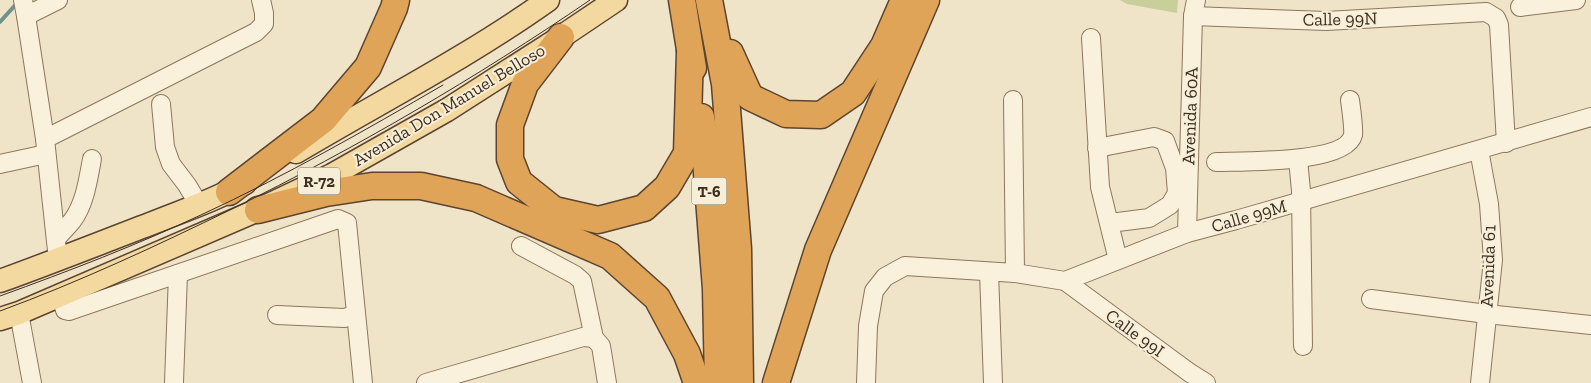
<svg xmlns="http://www.w3.org/2000/svg" width="1591" height="383" font-family="'Zilla Slab',serif">
  <rect width="100%" height="100%" fill="#f0e4c8"/>
  <path fill="#c9cf9b" d="M1120 0H1178L1177 13 1127 4Z"/>
  <g fill="none" stroke-linecap="round" stroke-linejoin="round">
    <path stroke="#6f938a" stroke-width="4" d="M0 22 18 2"/>
    <defs>
      <g id="minor">
        <path d="M23 0 26 16 45 139 58 260"/>
        <path d="M1520 7 1576 0"/>
        <path d="M26 16 58 0"/>
        <path d="M1193 16 1326 21 1486 12 1496 18 1499 25 1506 143"/>
        <path d="M1091 38 1100 187 1118 260"/>
        <path d="M1013 100 1015 273"/>
        <path d="M161 104 165 147 171 164 187 185 199 205"/>
        <path d="M45 139 256 32 264 24V13L261 0"/>
        <path d="M1097 148 1154 137 1165 141 1175 168 1177 193 1170 205 1149 218 1110 223"/>
        <path d="M1479 150 1489 204 1493 260 1480 383"/>
        <path d="M1298 159 1301 191 1303 346"/>
        <path d="M1216 162C1241 161 1346 164 1353 135 1354 128 1351 108 1350 100"/>
        <path d="M0 164 46 154"/>
        <path d="M1187 233 1193 16 1196 0"/>
        <path d="M56 239C61 233 67 227 72 221 85 204 88 180 92 159"/>
        <path d="M521 246 575 275 582 281 594 338"/>
        <path d="M989 272 993 383"/>
        <path d="M1065 281 1190 373 1206 383"/>
        <path d="M60 295 65 310 69 311 338 219 347 223 363 383"/>
        <path d="M1371 299 1487 314 1591 325"/>
        <path d="M19 313 32 383"/>
        <path d="M277 315 344 318 356 315"/>
        <path d="M174 382 178 274"/>
        <path d="M426 383 583 337 594 338 601 346 607 383"/>
        <path d="M866 383 868 326 874 291 885 277 905 266 1015 273 1065 281 1187 233 1236 220 1591 117"/>
      </g>
      <g id="major">
        <path d="M296 152C380 102 468 57 548 0"/>
        <path d="M0 281C50 263 100 243 150 224 182 211 216 200 245 183"/>
        <path d="M0 319 19 313 258 210 332 175 447 110 561 37 616 0"/>
      </g>
      <g id="highway">
        <path d="M682 0 693 68"/>
        <path d="M709 0 725 84 738 249 740 383"/>
        <path d="M561 37 525 84 510 125V159L519 182 554 210 598 220 644 208 667 187 687 153 690 52"/>
        <path d="M730 53 750 97 786 114 821 115 853 93 884 46 904 0"/>
        <path d="M701 117 704 134 716 289 718 383"/>
        <path d="M229 192 323 120 368 67 394 8 396 0"/>
        <path d="M258 210 326 193 372 186H421L476 198 610 256 657 298 687 354 697 383"/>
        <path d="M776 383 818 250 926 0"/>
      </g>
    </defs>
    <use href="#minor" stroke="#8d765c" stroke-width="20"/>
    <use href="#major" stroke="#5b4430" stroke-width="25"/>
    <use href="#highway" stroke="#5b4430" stroke-width="29"/>
    <use href="#minor" stroke="#faf1dc" stroke-width="18"/>
    <use href="#major" stroke="#f3d9a0" stroke-width="22"/>
    <use href="#highway" stroke="#e0a458" stroke-width="26"/>
    <g stroke="#3d2e20" stroke-width="1">
      <path d="M0 296C69 271 137 245 203 214 285 176 364 131 443 85"/>
      <path d="M0 311C79 282 156 246 232 209 356 148 476 78 590 0"/>
    </g>
  </g>
  <g text-anchor="middle" stroke-width="4" stroke-linejoin="round" paint-order="stroke">
    <g fill="#f7eed8" stroke="#756857" stroke-width="1">
      <rect x="298" y="167.5" width="42" height="27" rx="4"/>
      <rect x="691.5" y="177.5" width="35" height="27" rx="4"/>
    </g>
    <g font-size="16" font-weight="bold" fill="#3d2e20">
      <text x="319" y="187">R-72</text>
      <text x="709" y="197">T-6</text>
    </g>
    <g font-size="18" fill="#3d2e20" stroke="#f7eed8">
      <text transform="translate(1340 19) rotate(-1)" y="6">Calle 99N</text>
      <text transform="translate(449 105) rotate(-31)" y="6">Avenida Don Manuel Belloso</text>
      <text transform="translate(1190 116) rotate(-88)" y="6">Avenida 60A</text>
      <text transform="translate(1249 216) rotate(-16)" y="6">Calle 99M</text>
      <text transform="translate(1488 266) rotate(-88)" y="6">Avenida 61</text>
      <text transform="translate(1135 333) rotate(36)" y="6">Calle 99I</text>
    </g>
  </g>
</svg>
